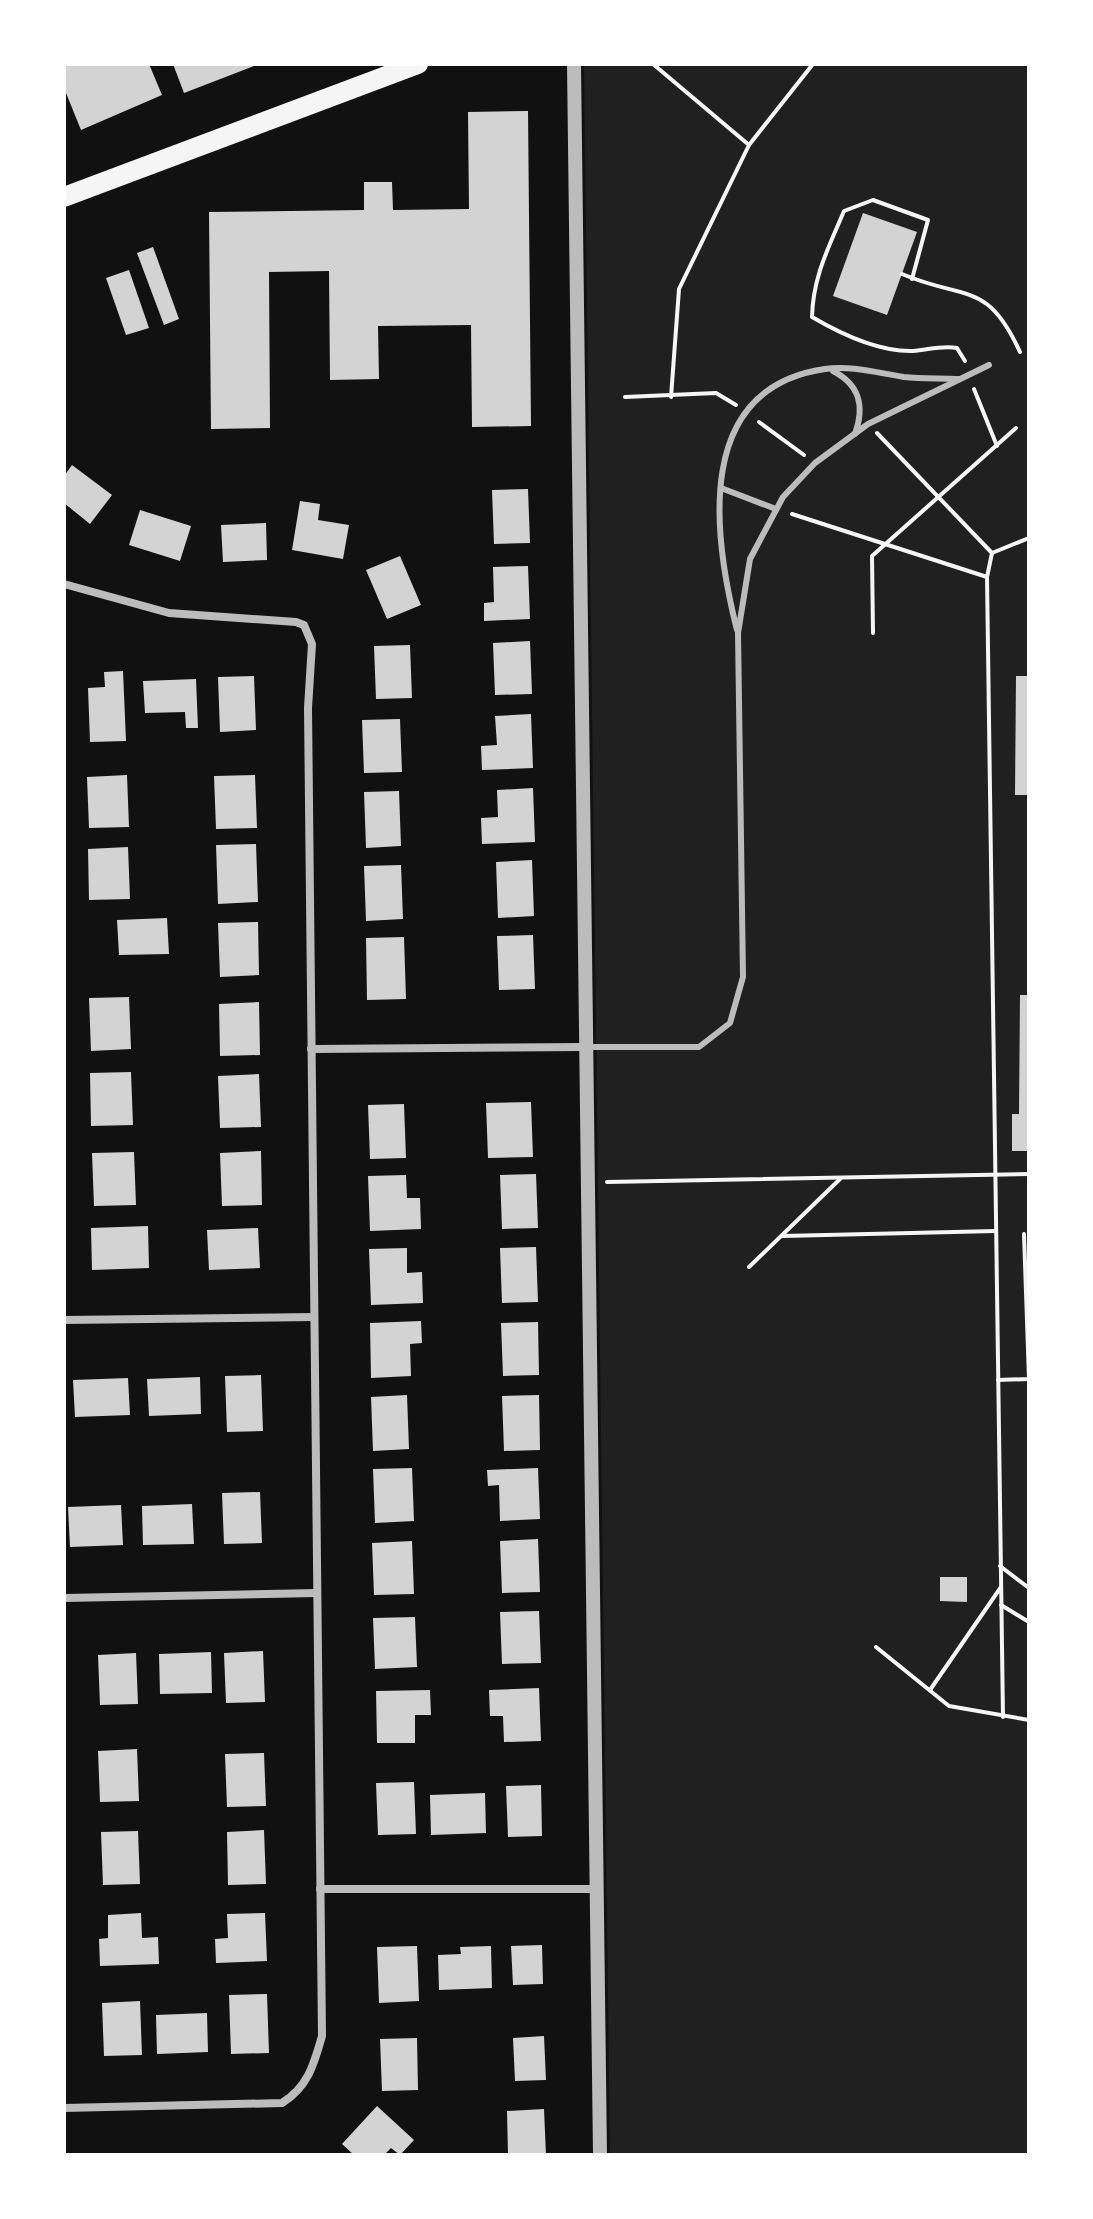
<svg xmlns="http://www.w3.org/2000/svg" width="1093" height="2219" font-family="Raleway,sans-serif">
  <rect width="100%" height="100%" fill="#111"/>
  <path fill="#202020" d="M584 64H1029V2155H610Z"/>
  <g fill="#d3d3d3">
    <path d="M64 64H149L162 95 81 130 64 88Z"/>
    <path d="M173 64H259L184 93Z"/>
    <path d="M528 111 531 426 472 427 471 325 378 326 379 379 330 380 329 271 269 272 270 428 211 429 209 212 364 210V182H392L393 210 469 209 468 112Z"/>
    <path d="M863 213 917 232 887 315 833 296Z"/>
    <path d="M153 247 179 319 164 325 137 253Z"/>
    <path d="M129 270 149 328 126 335 106 278Z"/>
    <path d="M72 465 112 495 90 524 64 503V476Z"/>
    <path d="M528 489 530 543 494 544 492 490Z"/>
    <path d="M300 501 320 504 318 520 349 525 343 559 292 550Z"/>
    <path d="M140 510 191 526 180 561 129 545Z"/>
    <path d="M266 523 267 560 223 562 221 525Z"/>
    <path d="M400 556 421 605 387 619 366 570Z"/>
    <path d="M528 566 530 619 484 621V603L494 602 493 567Z"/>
    <path d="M530 641 532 694 495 695 493 643Z"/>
    <path d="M410 645 412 698 376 699 374 646Z"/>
    <path d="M123 671 126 741 90 742 88 688 105 687 104 672Z"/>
    <path d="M254 676 256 730 220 732 218 677Z"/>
    <path d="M1016 676H1029V795H1015Z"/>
    <path d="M196 679 198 728H186L185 712 145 713 143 681Z"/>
    <path d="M531 714 533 768 482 770 481 746 497 745 495 716Z"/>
    <path d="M400 719 402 772 364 773 362 720Z"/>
    <path d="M127 775 129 827 89 828 87 777Z"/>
    <path d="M255 775 257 828 216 829 214 776Z"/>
    <path d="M533 788 535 842 482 844 481 818 498 817 497 790Z"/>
    <path d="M399 791 401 846 366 848 364 792Z"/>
    <path d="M256 844 258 902 218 904 216 845Z"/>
    <path d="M128 847 130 899 89 900 88 849Z"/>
    <path d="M532 860 534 916 498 918 496 862Z"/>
    <path d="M401 865 403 919 366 921 364 866Z"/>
    <path d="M167 918 169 954 119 955 117 920Z"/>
    <path d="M258 922 259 975 220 977 218 923Z"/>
    <path d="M533 935 535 989 499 990 497 936Z"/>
    <path d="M404 937 406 999 367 1000 366 938Z"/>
    <path d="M1020 995H1029V1151H1012V1114H1019Z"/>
    <path d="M129 997 131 1049 91 1051 89 998Z"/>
    <path d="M259 1002 260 1055 220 1056 219 1004Z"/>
    <path d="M131 1072 133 1125 91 1126 90 1073Z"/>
    <path d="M259 1074 261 1127 220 1128 218 1076Z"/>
    <path d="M531 1102 533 1157 488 1158 486 1103Z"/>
    <path d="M404 1104 406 1158 370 1159 368 1105Z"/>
    <path d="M261 1151 262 1205 222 1206 220 1153Z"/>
    <path d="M134 1152 136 1205 94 1206 92 1153Z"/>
    <path d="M536 1174 538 1228 502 1229 500 1175Z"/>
    <path d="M406 1175 407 1198H420L421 1229 370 1231 368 1176Z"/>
    <path d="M148 1226 149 1268 92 1270 91 1228Z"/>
    <path d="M258 1228 260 1268 209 1270 207 1230Z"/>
    <path d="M536 1247 538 1302 502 1303 500 1248Z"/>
    <path d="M407 1248V1273L422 1272 423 1303 371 1305 369 1249Z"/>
    <path d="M421 1321 422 1343 410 1344 411 1376 371 1378 370 1323Z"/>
    <path d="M538 1322 539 1375 503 1376 501 1323Z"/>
    <path d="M261 1375 263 1431 227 1432 225 1376Z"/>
    <path d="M200 1377 201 1414 149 1416 147 1379Z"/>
    <path d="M128 1378 130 1415 75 1417 73 1380Z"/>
    <path d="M407 1395 409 1449 373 1451 371 1397Z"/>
    <path d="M539 1395 540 1450 504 1451 502 1396Z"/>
    <path d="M412 1468 414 1521 375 1523 373 1469Z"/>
    <path d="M538 1468 540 1519 500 1521 499 1485 488 1486 487 1470Z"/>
    <path d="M260 1492 262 1543 224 1544 222 1493Z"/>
    <path d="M192 1504 194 1544 143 1545 142 1506Z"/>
    <path d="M121 1505 123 1545 70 1547 68 1507Z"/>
    <path d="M538 1539 540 1592 502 1593 500 1541Z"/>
    <path d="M412 1541 414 1594 374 1595 372 1543Z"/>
    <path d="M940 1577H967V1602L940 1601Z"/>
    <path d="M539 1611 541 1663 502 1664 500 1612Z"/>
    <path d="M415 1617 417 1667 375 1669 373 1618Z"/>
    <path d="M263 1651 265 1702 226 1703 224 1653Z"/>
    <path d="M211 1652 212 1693 160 1694 159 1654Z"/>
    <path d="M136 1653 138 1704 100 1705 98 1655Z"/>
    <path d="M539 1688 541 1741 504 1742 503 1716H490L489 1690Z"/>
    <path d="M430 1690 431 1715H415V1743H377L376 1691Z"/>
    <path d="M137 1749 139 1801 100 1802 98 1751Z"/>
    <path d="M264 1753 266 1806 227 1807 225 1754Z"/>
    <path d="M414 1782 416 1834 378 1835 376 1783Z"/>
    <path d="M541 1785 542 1836 508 1837 506 1786Z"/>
    <path d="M485 1793 486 1833 431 1835 430 1795Z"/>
    <path d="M264 1830 266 1884 228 1885 227 1832Z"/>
    <path d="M138 1831 140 1884 103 1885 101 1832Z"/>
    <path d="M141 1913 142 1938 158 1937 159 1964 100 1966 99 1939 108 1938V1915Z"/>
    <path d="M265 1913 267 1961 216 1963 215 1939 228 1938 227 1914Z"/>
    <path d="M542 1945 543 1984 513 1985 511 1946Z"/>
    <path d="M417 1946 419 2001 379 2003 377 1947Z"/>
    <path d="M491 1946 492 1988 439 1990 438 1955 461 1954 460 1947Z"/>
    <path d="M267 1994 269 2053 231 2054 229 1995Z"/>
    <path d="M140 2001 142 2055 104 2056 102 2003Z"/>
    <path d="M207 2013 208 2052 157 2054 156 2015Z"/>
    <path d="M544 2036 546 2080 515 2081 513 2038Z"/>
    <path d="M417 2038 418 2090 382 2091 380 2039Z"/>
    <path d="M377 2106 414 2140 400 2155 391 2148 384 2155H354L342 2144Z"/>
    <path d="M544 2109 546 2155H508L507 2111Z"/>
  </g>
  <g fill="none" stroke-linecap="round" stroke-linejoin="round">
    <g stroke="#f5f5f5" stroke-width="4">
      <path d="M653 64 749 145"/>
      <path d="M902 274C966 301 987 280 1020 352"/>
      <path d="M912 279 928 220 873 200 844 211C829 247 813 276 812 317 841 334 879 352 913 351 928 350 942 345 957 348L965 361"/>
      <path d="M974 389 997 446"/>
      <path d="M625 397 716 393 736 405"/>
      <path d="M671 397 679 289 749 145 813 64"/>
      <path d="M759 422 804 455"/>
      <path d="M877 433 992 553"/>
      <path d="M792 514 987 577"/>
      <path d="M992 553 987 577 1003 1717"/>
      <path d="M992 553 1029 538"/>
      <path d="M873 633 872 556 1016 428"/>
      <path d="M607 1182 1029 1174"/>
      <path d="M783 1236 996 1231"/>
      <path d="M749 1267 840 1179"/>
      <path d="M998 1380 1029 1379 1024 1234"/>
      <path d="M1000 1566 1029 1588"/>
      <path d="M1001 1605 1029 1622"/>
      <path d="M876 1647 949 1706 1029 1720"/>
      <path d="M930 1690 1001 1587"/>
    </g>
    <g stroke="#bcbcbc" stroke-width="6">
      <path d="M833 371C860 385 865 406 855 434"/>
      <path d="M721 488 776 509"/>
      <path d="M737 630C713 535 693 388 825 369 850 365 878 373 904 377 922 379 941 378 959 379"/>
      <path d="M586 1047H699L730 1023 743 977 738 633 750 559 783 497 815 463 868 424 989 365"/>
    </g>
    <g stroke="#bcbcbc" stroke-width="8">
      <path d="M64 584 169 613 296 622 304 625 312 644 308 708 322 2036C314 2064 308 2087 282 2103L64 2108"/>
      <path d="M311 1049 586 1047"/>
      <path d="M64 1320 314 1317"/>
      <path d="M64 1598 317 1593"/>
      <path d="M320 1889H597"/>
    </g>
    <path stroke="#bcbcbc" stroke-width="14" d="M574 64 600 2155"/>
    <path stroke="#f5f5f5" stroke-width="20" d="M64 197 418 64"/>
  </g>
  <rect width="1093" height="2219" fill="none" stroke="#ffffff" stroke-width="132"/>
</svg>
